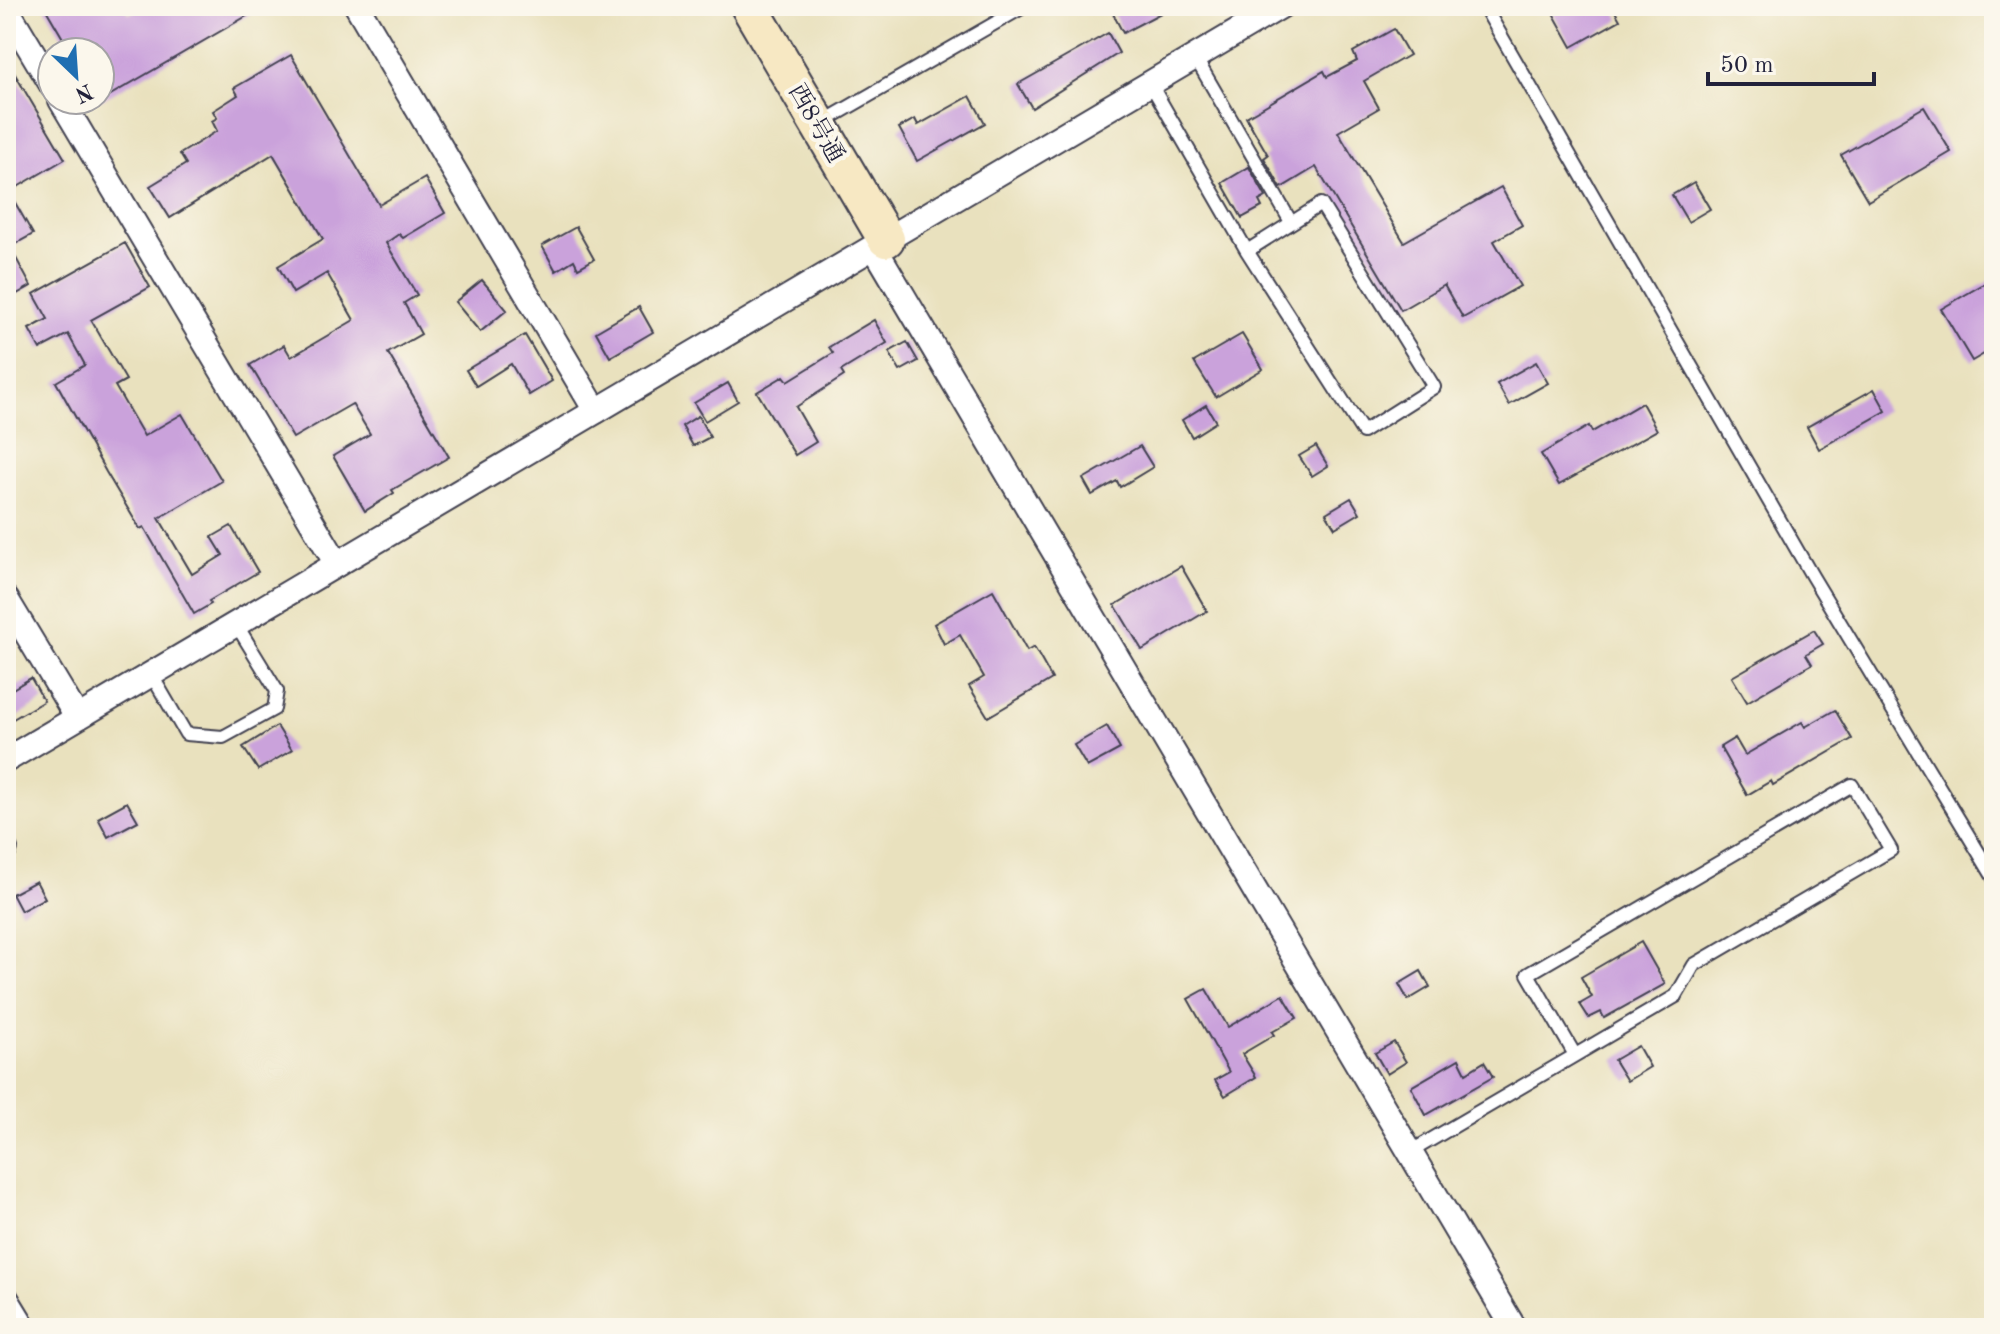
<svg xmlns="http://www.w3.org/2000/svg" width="2000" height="1334" font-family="'Old Standard TT','Noto Serif JP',serif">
  <rect width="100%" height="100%" fill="#fbf7ec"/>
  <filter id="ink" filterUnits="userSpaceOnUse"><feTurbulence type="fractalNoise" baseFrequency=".0125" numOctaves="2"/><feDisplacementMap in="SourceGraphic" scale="16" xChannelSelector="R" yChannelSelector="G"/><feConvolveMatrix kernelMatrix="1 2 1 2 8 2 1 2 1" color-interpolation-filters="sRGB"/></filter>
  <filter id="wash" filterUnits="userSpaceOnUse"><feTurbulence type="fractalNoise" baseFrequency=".006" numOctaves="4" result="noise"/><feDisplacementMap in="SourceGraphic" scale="32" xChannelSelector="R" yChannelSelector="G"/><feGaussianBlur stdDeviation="1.8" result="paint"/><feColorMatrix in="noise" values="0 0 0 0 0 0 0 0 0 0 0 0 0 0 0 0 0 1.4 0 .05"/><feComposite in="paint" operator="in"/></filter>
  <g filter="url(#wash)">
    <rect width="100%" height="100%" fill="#e9e1be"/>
    <g id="blocks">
      <g fill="#caa2db">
        <path d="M44 6H125L129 14 143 6H264L100 101V52H71Z"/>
        <path d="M1109 6H1174L1123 33Z"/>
        <path d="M1566 6H1612L1620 20 1572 47 1553 13Z"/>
        <path d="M1394 29 1409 55 1364 81 1379 108 1338 132 1404 242 1501 187 1522 225 1494 241 1520 286 1463 318 1444 285 1401 310 1316 167 1281 188 1264 158 1268 155 1246 117 1324 71 1327 77 1357 61 1353 52Z"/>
        <path d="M1108 33 1119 53 1032 108 1018 84Z"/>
        <path d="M291 55 379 205 425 178 445 213 403 238 399 234 386 243 417 295 404 303 421 334 388 353 449 457 392 490 394 493 365 511 333 456 370 434 352 404 293 438 250 365 284 345 291 357 354 320 327 273 293 293 278 266 323 239 273 154 170 218 150 186 186 164 180 154 217 131 212 121 217 118 213 111 238 95 234 88Z"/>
        <path d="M6 59 65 159 9 192 33 234 10 247 31 286 6 300Z"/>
        <path d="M970 96 985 123 917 161 899 128 915 119 918 125Z"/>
        <path d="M1924 107 1951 152 1868 201 1841 155Z"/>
        <path d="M1249 167 1266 197 1259 201 1262 207 1242 218 1222 183Z"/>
        <path d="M1694 182 1710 209 1688 222 1672 195Z"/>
        <path d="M576 227 594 259 578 268 574 260 556 271 542 246Z"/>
        <path d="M125 243 150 287 91 320 126 380 115 386 144 436 182 414 222 481 159 518 192 574 223 555 212 537 231 526 258 572 209 601 211 604 194 614 144 527 140 529 106 472 56 382 85 365 68 334 40 349 29 329 48 319 34 294Z"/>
        <path d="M1994 278V348L1972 361 1941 309Z"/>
        <path d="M482 280 507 310 480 332 455 302Z"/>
        <path d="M639 307 653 332 610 357 596 332Z"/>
        <path d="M874 320 887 343 841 371 844 376 796 407 816 442 795 455 757 392 784 376 788 381 817 363 833 353 829 347Z"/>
        <path d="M1242 334 1263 369 1216 397 1194 362Z"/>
        <path d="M525 335 552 381 529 395 511 364 476 386 466 370Z"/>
        <path d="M907 342 918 361 900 371 889 352Z"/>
        <path d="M1536 362 1548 383 1509 405 1497 384Z"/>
        <path d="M728 383 738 401 705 421 694 403Z"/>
        <path d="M1874 389 1886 411 1819 449 1807 427Z"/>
        <path d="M1642 403 1657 430 1559 485 1541 454 1589 426 1592 432Z"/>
        <path d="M1206 405 1216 422 1192 437 1182 420Z"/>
        <path d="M698 416 710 437 693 446 682 426Z"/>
        <path d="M1140 446 1153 467 1120 487 1117 481 1092 495 1083 479Z"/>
        <path d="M1316 446 1328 466 1312 476 1299 456Z"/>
        <path d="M1351 498 1360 513 1335 528 1326 513Z"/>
        <path d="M1181 566 1207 611 1142 650 1115 605Z"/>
        <path d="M993 590 1027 651 1034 647 1052 679 988 717 969 686 984 677 960 635 944 644 934 624Z"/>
        <path d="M1814 630 1823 644 1806 654 1812 664 1747 702 1732 677Z"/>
        <path d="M31 678 44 701 6 723V693Z"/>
        <path d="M1835 710 1852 739 1773 785 1771 781 1747 795 1720 747 1735 738 1745 755 1802 722 1805 727Z"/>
        <path d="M277 726 292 750 258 770 243 747Z"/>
        <path d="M1107 726 1120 749 1087 767 1074 745Z"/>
        <path d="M127 802 138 821 108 837 98 818Z"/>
        <path d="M36 881 45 898 21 911 12 894Z"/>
        <path d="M1641 942 1665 984 1604 1018 1601 1012 1589 1018 1580 1004 1592 997 1581 977Z"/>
        <path d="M1421 971 1430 987 1408 1000 1399 984Z"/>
        <path d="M1206 989 1228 1027 1283 995 1297 1018 1272 1032 1274 1035 1242 1054 1256 1077 1225 1096 1215 1080 1229 1072 1188 999Z"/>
        <path d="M1394 1042 1406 1062 1387 1074 1375 1053Z"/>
        <path d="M1638 1046 1650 1067 1627 1081 1614 1060Z"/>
        <path d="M1459 1059 1466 1073 1484 1062 1493 1077 1426 1115 1411 1087Z"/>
      </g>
    </g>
  </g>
  <g filter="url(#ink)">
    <use href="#blocks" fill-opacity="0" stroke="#403f4f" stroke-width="2"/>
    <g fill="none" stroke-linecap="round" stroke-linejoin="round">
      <defs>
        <g id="lane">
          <path d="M1484 6 1812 576 1994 878"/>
          <path d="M1195 57 1291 222"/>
          <path d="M1150 83 1247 251 1363 432 1434 387 1321 204 1247 251"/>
          <path d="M823 122 1025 6"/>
          <path d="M151 674 186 734 223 737 274 709 277 691 236 624"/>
          <path d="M6 839 11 848 6 862"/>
          <path d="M1410 1152 1676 996 1694 965 1891 850 1852 785 1528 974 1575 1055"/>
          <path d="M6 1287 31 1328"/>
        </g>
        <g id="street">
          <path d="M357 6 596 411"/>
          <path d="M6 8 52 85"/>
          <path d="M61 100 337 564"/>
          <path d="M874 247 1514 1328"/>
          <path d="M6 599 77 717"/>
          <path d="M6 760 1281 6"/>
        </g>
        <path id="secondary" d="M749 6 886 239"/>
      </defs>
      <use href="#lane" stroke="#403f4f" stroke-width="16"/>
      <use href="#street" stroke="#403f4f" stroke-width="28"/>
      <use href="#secondary" stroke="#403f4f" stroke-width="40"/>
      <use href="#lane" stroke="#fff" stroke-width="12"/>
      <use href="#street" stroke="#fff" stroke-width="24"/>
      <use href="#secondary" stroke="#f7e8c3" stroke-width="36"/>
    </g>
  </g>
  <g text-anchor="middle" stroke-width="8" stroke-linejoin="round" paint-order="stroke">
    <g font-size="24" fill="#22223b" stroke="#fbf7ec">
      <text transform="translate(817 123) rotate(60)" y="8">西8号通</text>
    </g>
  </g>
  <rect width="2000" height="1334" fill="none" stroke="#fbf7ec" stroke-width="32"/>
  <g transform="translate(76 76) rotate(155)"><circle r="38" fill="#fbf7ec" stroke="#a4a2a5" stroke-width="2"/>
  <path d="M0-6L14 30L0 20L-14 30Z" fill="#1f6fb2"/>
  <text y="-12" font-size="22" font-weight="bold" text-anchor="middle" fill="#22223b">N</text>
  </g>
  <path d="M1708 72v12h166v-12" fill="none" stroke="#22223b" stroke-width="4"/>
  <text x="1720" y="72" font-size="24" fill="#22223b" stroke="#fbf7ec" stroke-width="6" paint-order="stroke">50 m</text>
</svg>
